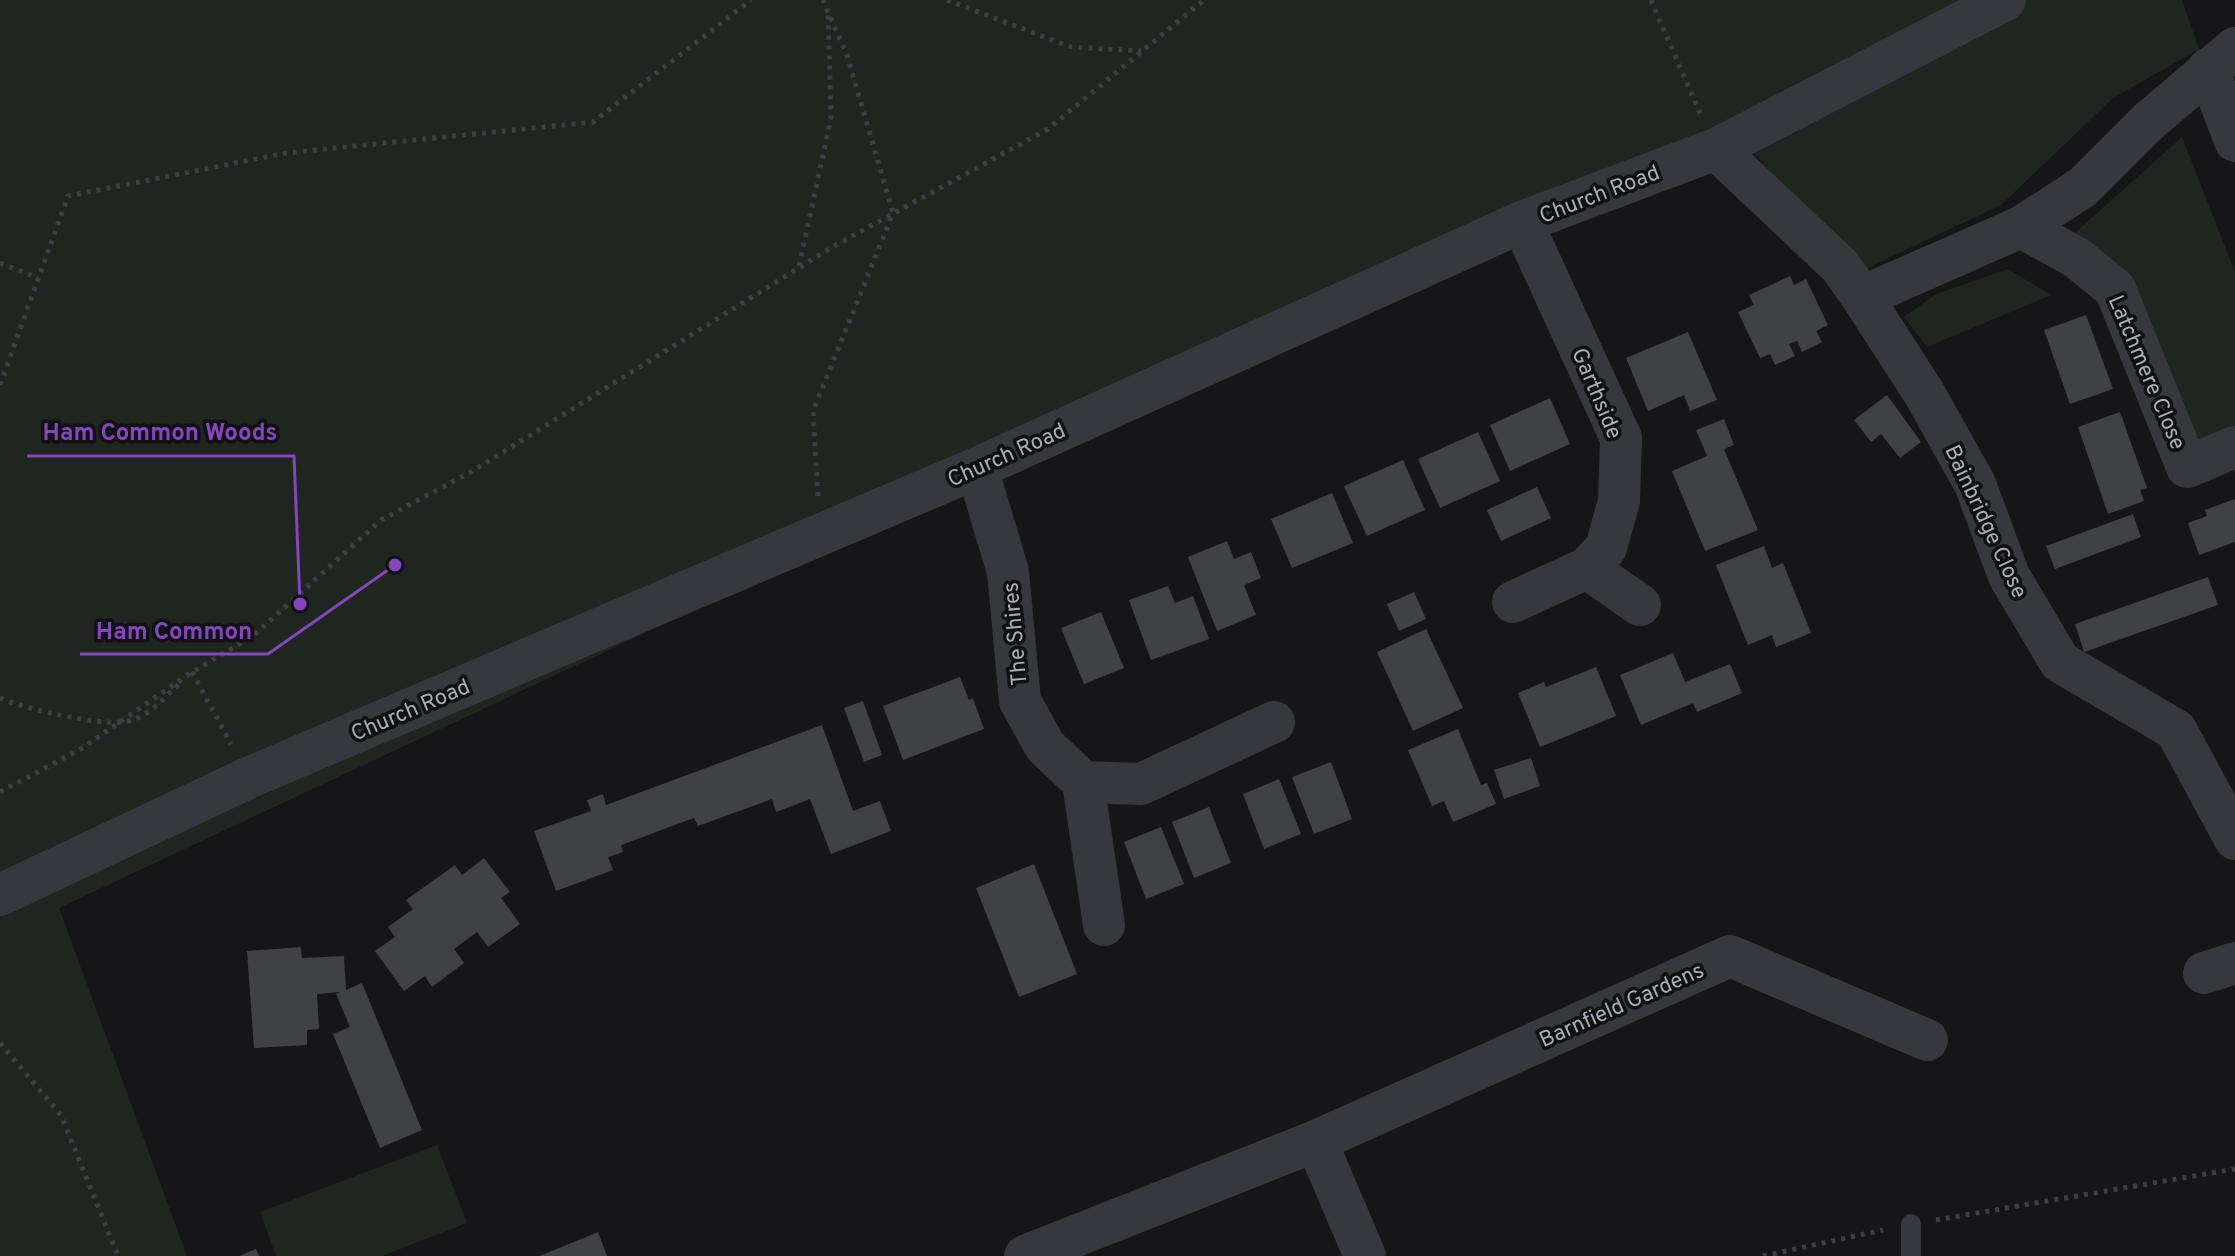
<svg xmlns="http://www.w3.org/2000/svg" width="2235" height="1256" font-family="Overpass,sans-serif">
  <rect width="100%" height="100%" fill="#161618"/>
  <g fill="#1e261f">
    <path d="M0 0H2182L2199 49 2113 98 2001 205 1863 270 1739 137 1521 222 59 908 187 1256H0Z"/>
    <path d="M2182 137 2235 272V427L2193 449 2066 241Z"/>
    <path d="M2008 269 2051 295 1927 347 1904 317 1936 294Z"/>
    <path d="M437 1145 467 1223 382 1256H276L260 1212Z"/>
  </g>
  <g fill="#404145">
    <path d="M1790 276 1794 285 1806 279 1828 325 1816 331 1822 342 1802 352 1797 341 1789 344 1795 356 1775 365 1770 354 1760 358 1738 312 1754 305 1749 295Z"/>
    <path d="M2086 315 2113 389 2070 404 2044 330Z"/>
    <path d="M1688 332 1717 400 1690 411 1684 395 1648 411 1626 358Z"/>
    <path d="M1887 395 1921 442 1900 458 1881 434 1871 442 1854 420Z"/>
    <path d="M1550 398 1570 444 1510 471 1490 425Z"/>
    <path d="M2120 412 2147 488 2140 490 2144 501 2108 514 2078 427Z"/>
    <path d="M1724 419 1734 445 1724 449 1758 530 1705 551 1672 471 1707 456 1696 430Z"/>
    <path d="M1478 432 1500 481 1440 508 1418 459Z"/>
    <path d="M1403 460 1425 510 1367 536 1344 486Z"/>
    <path d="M1537 487 1551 518 1501 541 1487 510Z"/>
    <path d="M1332 493 1353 543 1292 568 1271 519Z"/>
    <path d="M2235 499V542L2199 555 2188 523 2207 516 2205 510Z"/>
    <path d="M2133 514 2141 537 2055 569 2046 546Z"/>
    <path d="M1227 541 1234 559 1251 552 1261 578 1244 585 1256 615 1217 631 1188 557Z"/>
    <path d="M1764 546 1772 568 1783 563 1811 633 1776 647 1772 635 1748 645 1716 565Z"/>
    <path d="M2208 577 2218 605 2084 652 2075 624Z"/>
    <path d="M1168 586 1175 603 1193 596 1209 639 1151 660 1129 600Z"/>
    <path d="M1414 592 1426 619 1399 631 1387 604Z"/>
    <path d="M1101 612 1124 668 1084 684 1061 628Z"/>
    <path d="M1426 629 1463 708 1413 731 1377 652Z"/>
    <path d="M1673 653 1685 682 1730 664 1742 693 1697 712 1693 703 1641 725 1620 675Z"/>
    <path d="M1596 667 1616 716 1540 747 1518 693 1544 682 1546 687Z"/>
    <path d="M960 677 969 700 973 698 984 729 903 760 883 706Z"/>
    <path d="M863 701 882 755 864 762 844 708Z"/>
    <path d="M822 725 853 811 880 801 891 831 831 854 810 799 776 812 772 799 698 826 694 818 621 845 623 852 608 857 613 870 556 891 534 831 591 811 587 800 603 794 606 805Z"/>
    <path d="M1458 729 1481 785 1487 783 1496 804 1453 822 1444 801 1432 806 1408 750Z"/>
    <path d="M1531 758 1540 786 1504 799 1494 770Z"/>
    <path d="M1331 762 1352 819 1314 834 1292 777Z"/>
    <path d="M1279 779 1301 834 1264 849 1243 794Z"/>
    <path d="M1209 807 1231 863 1194 878 1172 822Z"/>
    <path d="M1161 827 1184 884 1146 899 1124 842Z"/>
    <path d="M484 858 510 892 501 898 520 924 488 947 477 932 454 949 464 963 432 987 425 976 404 991 375 951 395 937 388 927 413 909 406 900 455 865 462 875Z"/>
    <path d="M1034 864 1077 974 1019 997 976 888Z"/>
    <path d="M301 947 302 958 344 956 346 990 362 983 422 1130 380 1148 333 1034 350 1027 336 994 341 992 317 994 319 1029 307 1030V1045L254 1048 247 951Z"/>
    <path d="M598 1232 607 1256H539L564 1246Z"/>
    <path d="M256 1249 259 1256H239Z"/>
  </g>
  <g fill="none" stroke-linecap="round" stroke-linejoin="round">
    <g stroke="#3d3f44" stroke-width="5" stroke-dasharray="4 6" stroke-linecap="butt">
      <path d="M947 0 1071 47 1141 51"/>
      <path d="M1651 0 1701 115"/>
      <path d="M0 263 38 278"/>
      <path d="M799 266 831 118 828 15"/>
      <path d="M0 385 68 196 286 153 593 122 751 0"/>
      <path d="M818 496 813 411 893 213 847 55 823 0"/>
      <path d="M192 672 231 744"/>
      <path d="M0 698C25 709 96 725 123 722 146 720 163 699 179 684"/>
      <path d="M0 792 81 749 192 672 253 636 381 520 471 472 834 246 1048 129 1204 0"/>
      <path d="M0 1043 61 1115 118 1256"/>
      <path d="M1936 1220 2235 1169"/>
      <path d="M1763 1256 1883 1230"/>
    </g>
    <path stroke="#37383d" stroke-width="20" d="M1911 1224V1256"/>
    <g stroke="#37383d" stroke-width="42">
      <path d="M2208 69 2235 141"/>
      <path d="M1716 149 1840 266 1862 297 1924 393 1975 484 2009 576 2060 662 2176 730 2235 839"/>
      <path d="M2021 227 2077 258 2115 289 2187 467 2235 447"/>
      <path d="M1862 297 2021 227 2083 187 2148 122 2235 48"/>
      <path d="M977 468 1008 572 1020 701 1045 746 1083 782 1141 784 1274 722"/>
      <path d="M1587 568 1640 605"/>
      <path d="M1513 602 1587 568 1606 548 1619 501 1621 438 1522 222"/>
      <path d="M1083 782 1104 925"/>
      <path d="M0 895 248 778 977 468 1522 222 1716 149 2005 0"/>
      <path d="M2204 973 2235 963"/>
      <path d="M1316 1141 1365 1256"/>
      <path d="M1025 1256 1316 1141 1730 956 1927 1040"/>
    </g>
  </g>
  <g text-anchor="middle" stroke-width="7" stroke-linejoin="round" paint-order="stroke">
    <g font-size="22" fill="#a8adb8" stroke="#111113">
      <text transform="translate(1599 193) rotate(-21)" y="8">Church Road</text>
      <text transform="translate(2148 372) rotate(67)" y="8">Latchmere Close</text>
      <text transform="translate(1598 393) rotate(67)" y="8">Garthside</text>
      <text transform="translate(1006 454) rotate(-24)" y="8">Church Road</text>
      <text transform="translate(1987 521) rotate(65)" y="8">Bainbridge Close</text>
      <text transform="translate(1014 634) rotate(-95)" y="8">The Shires</text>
      <text transform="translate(410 709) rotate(-23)" y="8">Church Road</text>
      <text transform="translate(1621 1004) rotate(-24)" y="8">Barnfield Gardens</text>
    </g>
  </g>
  <path fill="none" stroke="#8446be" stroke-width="3" d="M300 604L294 456H27M395 565L268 654H80"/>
  <g fill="#8446be" stroke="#111113" stroke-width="3">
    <circle cx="300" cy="604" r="8"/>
    <circle cx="395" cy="565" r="8"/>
  </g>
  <g font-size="24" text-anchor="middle" font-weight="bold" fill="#8446be" stroke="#111113" stroke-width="7" stroke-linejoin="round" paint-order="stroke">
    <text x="160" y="440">Ham Common Woods</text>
    <text x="174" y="639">Ham Common</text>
  </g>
</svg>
